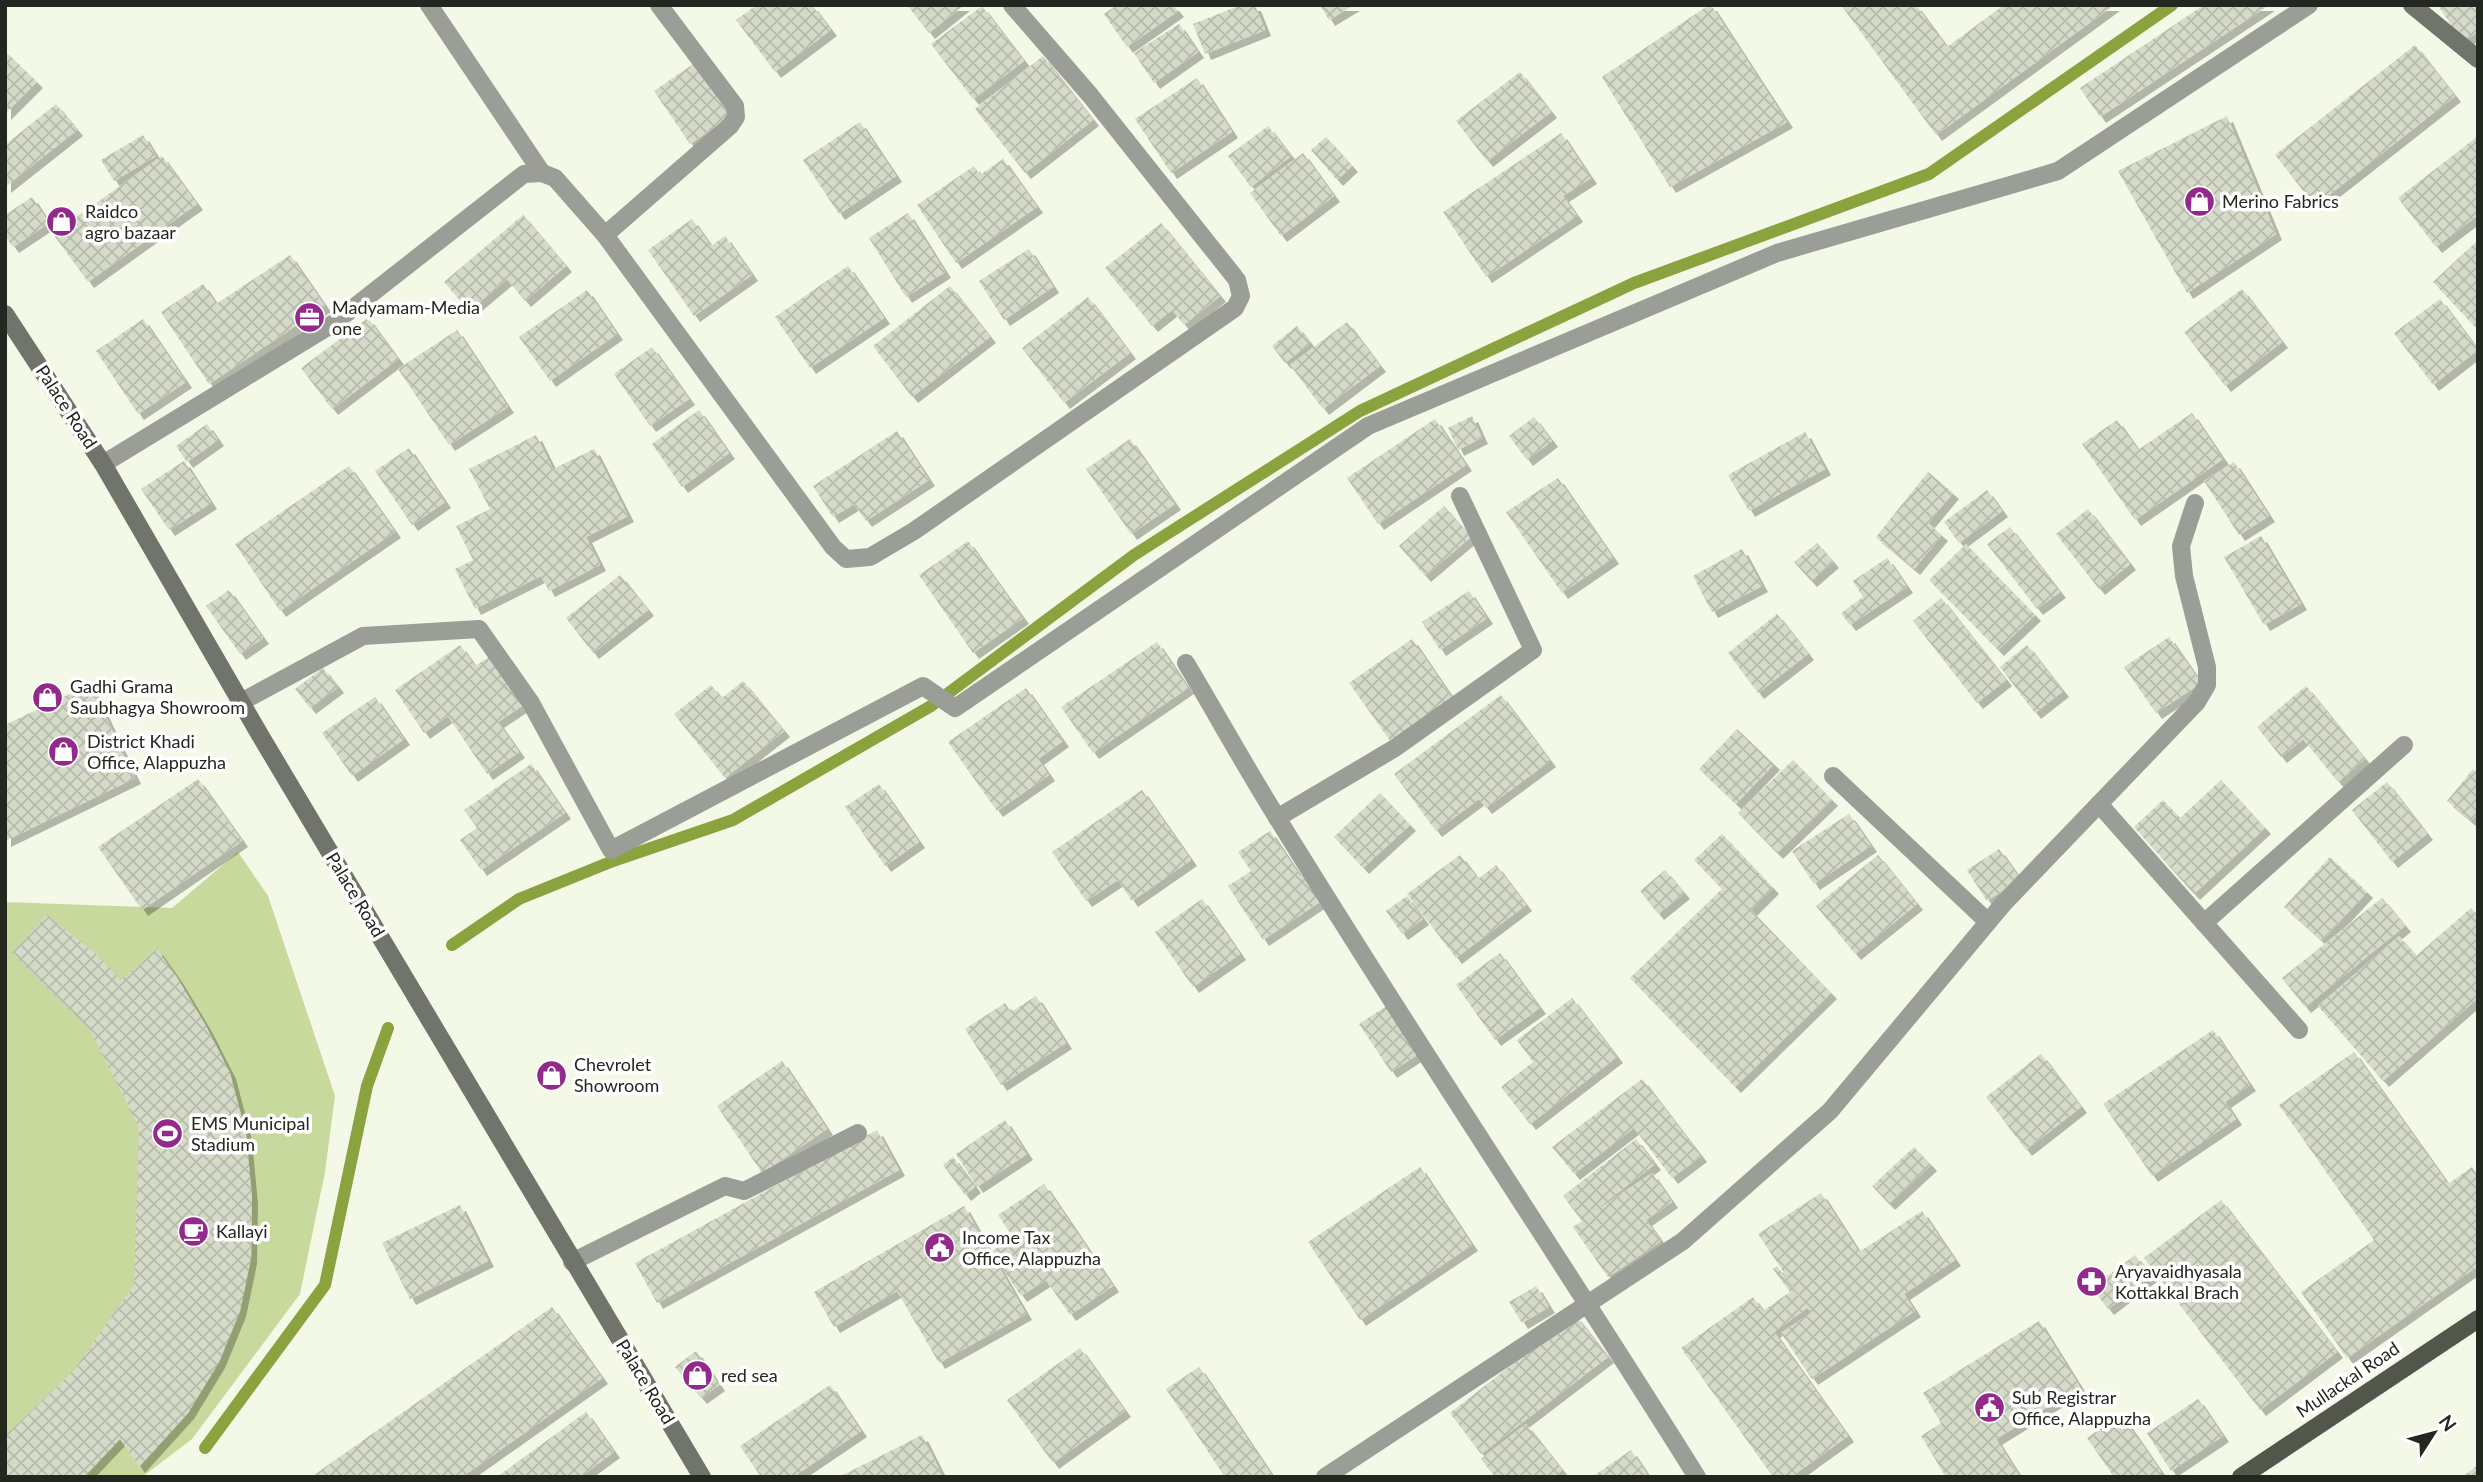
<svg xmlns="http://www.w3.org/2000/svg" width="2483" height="1482" font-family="Lato,sans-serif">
  <defs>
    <pattern id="building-cross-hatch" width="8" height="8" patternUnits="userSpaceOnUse" patternTransform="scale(1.75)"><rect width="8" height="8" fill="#d5dac9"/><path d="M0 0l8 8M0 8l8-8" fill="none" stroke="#b7bbac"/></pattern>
    <filter id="shadow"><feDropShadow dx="6" dy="6" stdDeviation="0" flood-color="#0004"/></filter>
  </defs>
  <rect width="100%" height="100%" fill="#f3f8e7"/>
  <path fill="#c7d99d" d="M238 852 268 896 335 1096 325 1172 300 1294 192 1439 142 1477H5V902L172 908Z"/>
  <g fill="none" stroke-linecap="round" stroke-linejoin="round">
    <g stroke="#8ba33e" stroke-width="12">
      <path d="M452 945 519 899 613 861 733 820 931 706 1134 555 1360 411 1634 283 1929 174 2172 5"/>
      <path d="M205 1448 325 1285 367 1086 388 1028"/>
    </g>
  </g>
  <g fill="url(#building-cross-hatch)" filter="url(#shadow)">
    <path d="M757 5H812L831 30 775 72 736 20Z"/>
    <path d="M907 5H964L929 33Z"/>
    <path d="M1117 5H1173L1178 11 1127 47 1104 14Z"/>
    <path d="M1241 5H1255L1265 30 1205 54 1193 24Z"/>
    <path d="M1320 5H1354L1329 20Z"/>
    <path d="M1709 5H1711L1787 122 1670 187 1602 77Z"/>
    <path d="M1841 5H1916L1947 47 2004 5H2114L1936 135Z"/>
    <path d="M2204 5H2269L2100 117 2080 88Z"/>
    <path d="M2438 5H2478V32L2462 42Z"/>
    <path d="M982 6 1024 61 973 99 931 44Z"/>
    <path d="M1179 24 1198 52 1154 83 1134 53Z"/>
    <path d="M2415 45 2455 96 2315 206 2275 155Z"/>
    <path d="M5 51 37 82 5 114Z"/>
    <path d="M1043 56 1093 120 1025 173 975 109Z"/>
    <path d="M699 60 735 113 690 144 654 91Z"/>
    <path d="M1520 72 1551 112 1487 161 1456 121Z"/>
    <path d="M1197 78 1232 132 1171 173 1135 119Z"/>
    <path d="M56 104 77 130 5 187V145Z"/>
    <path d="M2227 116 2276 234 2187 293 2118 171Z"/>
    <path d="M860 122 896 176 839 214 803 160Z"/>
    <path d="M1268 126 1291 156 1251 187 1228 156Z"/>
    <path d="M1561 133 1591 178 1563 196 1577 216 1486 277 1443 212Z"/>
    <path d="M143 135 156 156 114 181 101 160Z"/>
    <path d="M2478 136V215L2436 247 2398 198Z"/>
    <path d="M1326 137 1352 166 1337 180 1311 150Z"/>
    <path d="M1303 153 1334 196 1281 236 1250 193Z"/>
    <path d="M162 156 197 204 88 282 53 234Z"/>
    <path d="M1003 159 1037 207 956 263 917 205 974 166 980 175Z"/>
    <path d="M32 197 49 223 13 247 5 236V215Z"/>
    <path d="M908 213 945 272 906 297 869 238Z"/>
    <path d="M523 215 566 266 525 301 507 279 469 311 444 282Z"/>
    <path d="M692 219 711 246 725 236 752 275 694 316 648 250Z"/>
    <path d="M1161 223 1220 296 1184 325 1172 310 1152 326 1105 268Z"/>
    <path d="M2478 240V326L2476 328 2433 282Z"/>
    <path d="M1029 249 1053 287 1004 320 979 281Z"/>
    <path d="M290 255 325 306 209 384 161 312 203 284 216 304Z"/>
    <path d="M848 266 884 318 810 368 775 317Z"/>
    <path d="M950 286 990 337 912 397 873 346Z"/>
    <path d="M2242 289 2282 342 2225 386 2184 332Z"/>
    <path d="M587 290 617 334 550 381 519 337Z"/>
    <path d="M1088 297 1130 353 1064 403 1022 348Z"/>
    <path d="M2440 299 2478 350 2433 385 2394 333Z"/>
    <path d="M368 318 398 359 332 409 301 368Z"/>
    <path d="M143 319 186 382 138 414 96 351Z"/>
    <path d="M1347 322 1380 366 1323 409 1290 365Z"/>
    <path d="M1297 326 1310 343 1285 363 1272 346Z"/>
    <path d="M457 330 508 407 449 445 398 369Z"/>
    <path d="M652 347 689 399 650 426 614 374Z"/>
    <path d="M699 410 729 453 682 487 652 444Z"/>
    <path d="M2192 413 2223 459 2135 520 2082 444 2117 420 2138 450Z"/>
    <path d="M1472 416 1482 438 1458 450 1448 428Z"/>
    <path d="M1534 417 1552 441 1527 460 1509 436Z"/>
    <path d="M1435 419 1466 465 1378 524 1347 478Z"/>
    <path d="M207 424 218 440 187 462 176 446Z"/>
    <path d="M897 431 929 480 866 521 854 504 833 517 813 486Z"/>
    <path d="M1805 432 1825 469 1749 511 1728 475Z"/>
    <path d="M536 435 553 469 594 449 628 516 586 537 600 565 549 591 541 576 475 609 455 569 473 560 456 526 490 509 469 469Z"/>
    <path d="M1130 439 1175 504 1131 534 1086 469Z"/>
    <path d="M409 448 445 502 412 525 375 471Z"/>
    <path d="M184 461 211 503 169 530 141 489Z"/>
    <path d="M2234 462 2269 516 2239 535 2204 481Z"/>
    <path d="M349 466 395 532 280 611 235 544Z"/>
    <path d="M1928 472 1953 493 1928 523 1942 535 1914 569 1876 537Z"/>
    <path d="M1558 478 1613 558 1562 593 1506 512Z"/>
    <path d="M1987 490 2002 511 1959 543 1944 522Z"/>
    <path d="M1444 506 1471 537 1425 576 1399 546Z"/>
    <path d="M2088 509 2130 564 2099 589 2056 534Z"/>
    <path d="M2010 527 2060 592 2037 609 1987 544Z"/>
    <path d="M2261 536 2301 604 2264 625 2224 557Z"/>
    <path d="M968 541 1023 618 973 653 919 575Z"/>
    <path d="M1817 543 1833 562 1811 581 1794 562Z"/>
    <path d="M1966 544 2035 615 1998 650 1929 580Z"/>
    <path d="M1742 549 1762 586 1712 612 1693 576Z"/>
    <path d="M1887 558 1907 587 1850 625 1841 613 1863 597 1853 581Z"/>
    <path d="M620 575 648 610 593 653 566 618Z"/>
    <path d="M229 590 263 638 240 654 206 606Z"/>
    <path d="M1469 591 1487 618 1440 650 1422 622Z"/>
    <path d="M1941 598 2006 680 1977 703 1913 621Z"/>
    <path d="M1777 614 1808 654 1758 693 1728 653Z"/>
    <path d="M2169 637 2201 683 2156 713 2124 667Z"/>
    <path d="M1412 639 1453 699 1391 742 1349 683Z"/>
    <path d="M1157 642 1188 688 1093 753 1061 707Z"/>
    <path d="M460 645 475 666 495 653 528 702 498 722 519 752 487 774 448 716 424 733 395 690Z"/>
    <path d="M2027 645 2063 691 2035 713 2000 667Z"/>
    <path d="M323 668 338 687 310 708 295 689Z"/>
    <path d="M743 681 784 731 725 778 674 714 711 685 722 698Z"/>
    <path d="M90 684 135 778 5 841V725Z"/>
    <path d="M2306 686 2365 759 2338 782 2303 739 2281 757 2257 727Z"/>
    <path d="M1026 688 1063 741 1038 759 1049 775 997 811 948 742Z"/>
    <path d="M1501 695 1550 761 1486 808 1479 799 1436 831 1394 774Z"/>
    <path d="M375 697 404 739 352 776 322 733Z"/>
    <path d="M1737 729 1774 764 1736 804 1699 769Z"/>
    <path d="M1793 760 1832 800 1777 853 1738 813Z"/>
    <path d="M531 764 565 813 481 870 460 840 477 828 464 810Z"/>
    <path d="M2473 769 2478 773V814L2471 821 2447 801Z"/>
    <path d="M198 779 242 841 142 910 98 847Z"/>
    <path d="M2221 780 2265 828 2194 894 2134 827 2163 800 2180 818Z"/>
    <path d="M2387 782 2427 834 2392 862 2352 810Z"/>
    <path d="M879 784 919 842 885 866 845 807Z"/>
    <path d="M1142 790 1191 860 1132 901 1118 880 1086 901 1052 852Z"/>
    <path d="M1380 793 1410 825 1363 868 1334 837Z"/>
    <path d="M1849 814 1871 846 1814 884 1792 851Z"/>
    <path d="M1270 831 1300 876 1306 872 1323 900 1263 940 1228 886 1251 871 1238 852Z"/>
    <path d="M1722 834 1773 888 1751 910 1831 993 1735 1087 1630 978 1722 889 1694 860Z"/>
    <path d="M1999 849 2020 879 1987 901 1967 870Z"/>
    <path d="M1460 855 1478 879 1496 865 1526 905 1456 958 1407 894Z"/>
    <path d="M1878 855 1917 904 1855 954 1816 906Z"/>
    <path d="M2330 857 2367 892 2322 941 2284 907Z"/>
    <path d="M1665 870 1684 893 1658 914 1640 891Z"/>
    <path d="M1407 896 1423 919 1402 934 1386 911Z"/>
    <path d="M2382 898 2405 926 2305 1007 2282 978Z"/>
    <path d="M1202 899 1240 954 1193 987 1155 932Z"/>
    <path d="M2471 908 2478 915V998L2383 1081 2318 1006 2399 936 2416 956Z"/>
    <path d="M47 915 94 952 121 980 157 949 178 979 206 1026 230 1073 246 1134 252 1198 251 1258 240 1311 219 1362 188 1413 139 1467 120 1439 84 1477H5V1436L73 1371 134 1285 139 1128 90 1030 12 953Z"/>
    <path d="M1500 953 1540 1008 1495 1040 1456 985Z"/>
    <path d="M1036 996 1066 1043 1001 1085 965 1029 1005 1003 1011 1012Z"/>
    <path d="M1572 998 1617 1057 1530 1124 1501 1087 1533 1062 1517 1040Z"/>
    <path d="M1391 1003 1423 1051 1391 1072 1359 1024Z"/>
    <path d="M2213 1030 2250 1085 2225 1102 2236 1119 2152 1176 2103 1104Z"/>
    <path d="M2354 1052 2448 1184 2472 1167 2478 1175V1266L2347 1358 2301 1292 2374 1240 2279 1105Z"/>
    <path d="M2041 1054 2081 1107 2026 1150 1986 1097Z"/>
    <path d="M782 1061 827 1129 762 1173 717 1106Z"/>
    <path d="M1642 1079 1701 1156 1672 1178 1634 1128 1574 1174 1552 1147Z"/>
    <path d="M1005 1120 1027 1154 977 1187 956 1154Z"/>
    <path d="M877 1130 899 1170 657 1303 635 1263Z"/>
    <path d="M1636 1139 1655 1164 1585 1218 1652 1173 1672 1202 1646 1220 1661 1241 1608 1277 1573 1227 1582 1221 1563 1196Z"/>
    <path d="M1914 1147 1931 1165 1889 1204 1872 1186Z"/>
    <path d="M953 1157 975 1187 965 1195 943 1165Z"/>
    <path d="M1420 1167 1472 1245 1360 1320 1308 1242Z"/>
    <path d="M1044 1184 1113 1286 1070 1315 1046 1280 1021 1296 991 1252 1013 1237 998 1215Z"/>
    <path d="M1821 1193 1859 1252 1922 1211 1955 1260 1904 1294 1915 1311 1812 1379 1781 1333 1811 1313 1758 1234Z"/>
    <path d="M2221 1200 2337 1352 2260 1410 2144 1258Z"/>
    <path d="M460 1205 488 1261 410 1299 382 1243Z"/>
    <path d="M964 1206 1026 1314 939 1363 897 1291 834 1327 814 1292Z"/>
    <path d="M2135 1255 2151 1276 2108 1309 2092 1288Z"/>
    <path d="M1777 1266 1807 1308 1774 1332 1848 1436 1791 1477H1773L1681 1348 1753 1297 1763 1311 1790 1292 1773 1269Z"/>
    <path d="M1536 1286 1549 1307 1522 1323 1509 1302Z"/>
    <path d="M552 1307 602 1378 462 1477H311Z"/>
    <path d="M1575 1315 1608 1357 1481 1454 1450 1413Z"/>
    <path d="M2039 1321 2080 1387 1996 1439 2020 1477H1946L1921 1436 1941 1423 1923 1393Z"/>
    <path d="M1080 1348 1125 1411 1053 1463 1007 1400Z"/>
    <path d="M696 1351 719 1385 701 1398 675 1367Z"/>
    <path d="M1199 1367 1273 1477H1225L1166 1389Z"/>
    <path d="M830 1385 861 1431 793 1477H761L740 1446Z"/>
    <path d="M2198 1399 2223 1436 2171 1471 2147 1433Z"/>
    <path d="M586 1412 614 1452 580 1477H497Z"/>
    <path d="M2121 1414 2161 1472 2154 1477H2114L2087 1438Z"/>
    <path d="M1526 1424 1562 1470 1554 1477H1495L1481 1459Z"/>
    <path d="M922 1435 943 1477H839Z"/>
    <path d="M1631 1450 1649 1477H1592Z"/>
    <path d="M2478 1465V1477H2462Z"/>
  </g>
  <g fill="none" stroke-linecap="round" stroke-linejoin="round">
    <g stroke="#9b9e97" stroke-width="18">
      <path d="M429 5 542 173"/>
      <path d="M605 235 730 126 736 117 735 106 659 5"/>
      <path d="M103 464 334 323 524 174 542 173 555 178 605 235 833 547 846 559 870 557 914 531 1235 308 1241 296 1237 280 1090 95 1012 5"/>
      <path d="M1186 663C1217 715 1246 768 1278 819 1414 1041 1559 1256 1697 1477"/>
      <path d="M241 702 363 636 479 629 531 703 611 850 923 686 955 708 1368 426 1777 253 2058 171 2309 5"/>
      <path d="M1833 776 1988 922"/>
      <path d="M2099 804 2299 1030"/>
      <path d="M1277 818 1395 748 1533 650 1460 496"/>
      <path d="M2204 923 2404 745"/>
      <path d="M572 1262 725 1186 744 1191 858 1133"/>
      <path d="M1325 1477 1683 1241 1830 1111 2004 903 2197 702 2207 685V667L2184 576 2181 546 2195 503"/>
    </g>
    <g stroke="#71746a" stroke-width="18">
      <path d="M2412 5 2478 59"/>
      <path d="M5 314 103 464 260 735 702 1477"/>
    </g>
    <path stroke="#53574b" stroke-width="18" d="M2241 1477 2478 1319"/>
  </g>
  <defs>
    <symbol id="shop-disc" viewBox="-11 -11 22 22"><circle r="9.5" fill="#93298b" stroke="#fff"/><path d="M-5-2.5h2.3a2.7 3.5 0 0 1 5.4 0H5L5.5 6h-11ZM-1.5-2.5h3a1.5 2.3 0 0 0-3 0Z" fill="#fff"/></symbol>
    <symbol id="office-disc" viewBox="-11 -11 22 22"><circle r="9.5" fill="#93298b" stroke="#fff"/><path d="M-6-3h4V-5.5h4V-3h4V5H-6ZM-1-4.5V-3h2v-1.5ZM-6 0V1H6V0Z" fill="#fff"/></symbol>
    <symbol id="stadium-disc" viewBox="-11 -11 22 22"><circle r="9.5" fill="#93298b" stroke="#fff"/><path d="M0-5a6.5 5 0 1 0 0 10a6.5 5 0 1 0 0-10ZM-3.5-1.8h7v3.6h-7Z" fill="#fff"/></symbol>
    <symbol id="cafe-disc" viewBox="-11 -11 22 22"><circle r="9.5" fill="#93298b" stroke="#fff"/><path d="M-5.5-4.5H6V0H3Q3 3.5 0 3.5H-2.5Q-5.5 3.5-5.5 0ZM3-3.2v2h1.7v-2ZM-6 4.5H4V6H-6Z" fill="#fff"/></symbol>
    <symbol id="civic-disc" viewBox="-11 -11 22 22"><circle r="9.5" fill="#93298b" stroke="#fff"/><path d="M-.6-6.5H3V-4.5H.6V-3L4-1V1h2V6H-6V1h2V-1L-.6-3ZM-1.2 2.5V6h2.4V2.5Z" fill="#fff"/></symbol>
    <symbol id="pharmacy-disc" viewBox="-11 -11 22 22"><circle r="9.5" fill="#93298b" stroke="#fff"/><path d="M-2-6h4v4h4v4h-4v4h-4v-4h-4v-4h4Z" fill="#fff"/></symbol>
  </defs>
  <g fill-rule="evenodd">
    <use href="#shop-disc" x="2182" y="184" width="35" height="35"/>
    <use href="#shop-disc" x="44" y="204" width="35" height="35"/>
    <use href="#office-disc" x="292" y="300" width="35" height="35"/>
    <use href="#shop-disc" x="30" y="680" width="35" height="35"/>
    <use href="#shop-disc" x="46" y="734" width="35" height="35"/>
    <use href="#shop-disc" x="534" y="1058" width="35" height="35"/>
    <use href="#stadium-disc" x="150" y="1116" width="35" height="35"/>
    <use href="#cafe-disc" x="176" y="1214" width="35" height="35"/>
    <use href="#civic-disc" x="922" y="1230" width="35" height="35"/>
    <use href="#pharmacy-disc" x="2074" y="1264" width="35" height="35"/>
    <use href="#shop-disc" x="680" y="1358" width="35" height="35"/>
    <use href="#civic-disc" x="1972" y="1390" width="35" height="35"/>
  </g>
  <g text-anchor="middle" stroke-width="7" stroke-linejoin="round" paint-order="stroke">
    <g font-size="18" fill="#242620" stroke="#fff" text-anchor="start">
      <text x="2222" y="208">Merino Fabrics</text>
      <text x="85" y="218">Raidco<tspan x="85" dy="21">agro bazaar</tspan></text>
      <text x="332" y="314">Madyamam-Media<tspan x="332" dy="21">one</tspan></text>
      <text x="70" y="693">Gadhi Grama<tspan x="70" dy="21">Saubhagya Showroom</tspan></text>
      <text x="87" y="748">District Khadi<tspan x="87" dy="21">Office, Alappuzha</tspan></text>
      <text x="574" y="1071">Chevrolet<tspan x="574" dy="21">Showroom</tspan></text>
      <text x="191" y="1130">EMS Municipal<tspan x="191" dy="21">Stadium</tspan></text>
      <text x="216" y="1238">Kallayi</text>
      <text x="962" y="1244">Income Tax<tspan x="962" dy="21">Office, Alappuzha</tspan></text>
      <text x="2115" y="1278">Aryavaidhyasala<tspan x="2115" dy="21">Kottakkal Brach</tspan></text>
      <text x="721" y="1382">red sea</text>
      <text x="2012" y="1404">Sub Registrar<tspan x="2012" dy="21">Office, Alappuzha</tspan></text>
    </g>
    <g font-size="18" fill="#242620" stroke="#fff">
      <text transform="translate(66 407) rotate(57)" y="6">Palace Road</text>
      <text transform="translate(355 895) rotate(59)" y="6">Palace Road</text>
      <text transform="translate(2348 1380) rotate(-34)" y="6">Mullackal Road</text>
      <text transform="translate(645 1382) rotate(59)" y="6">Palace Road</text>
    </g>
  </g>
  <rect width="2483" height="1482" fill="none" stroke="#242620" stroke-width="14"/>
  <g transform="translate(2434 1433) rotate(54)" stroke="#ffffff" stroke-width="5" paint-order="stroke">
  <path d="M0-5L12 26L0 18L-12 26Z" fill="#242620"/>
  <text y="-10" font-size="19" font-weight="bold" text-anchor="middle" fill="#242620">N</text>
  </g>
</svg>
